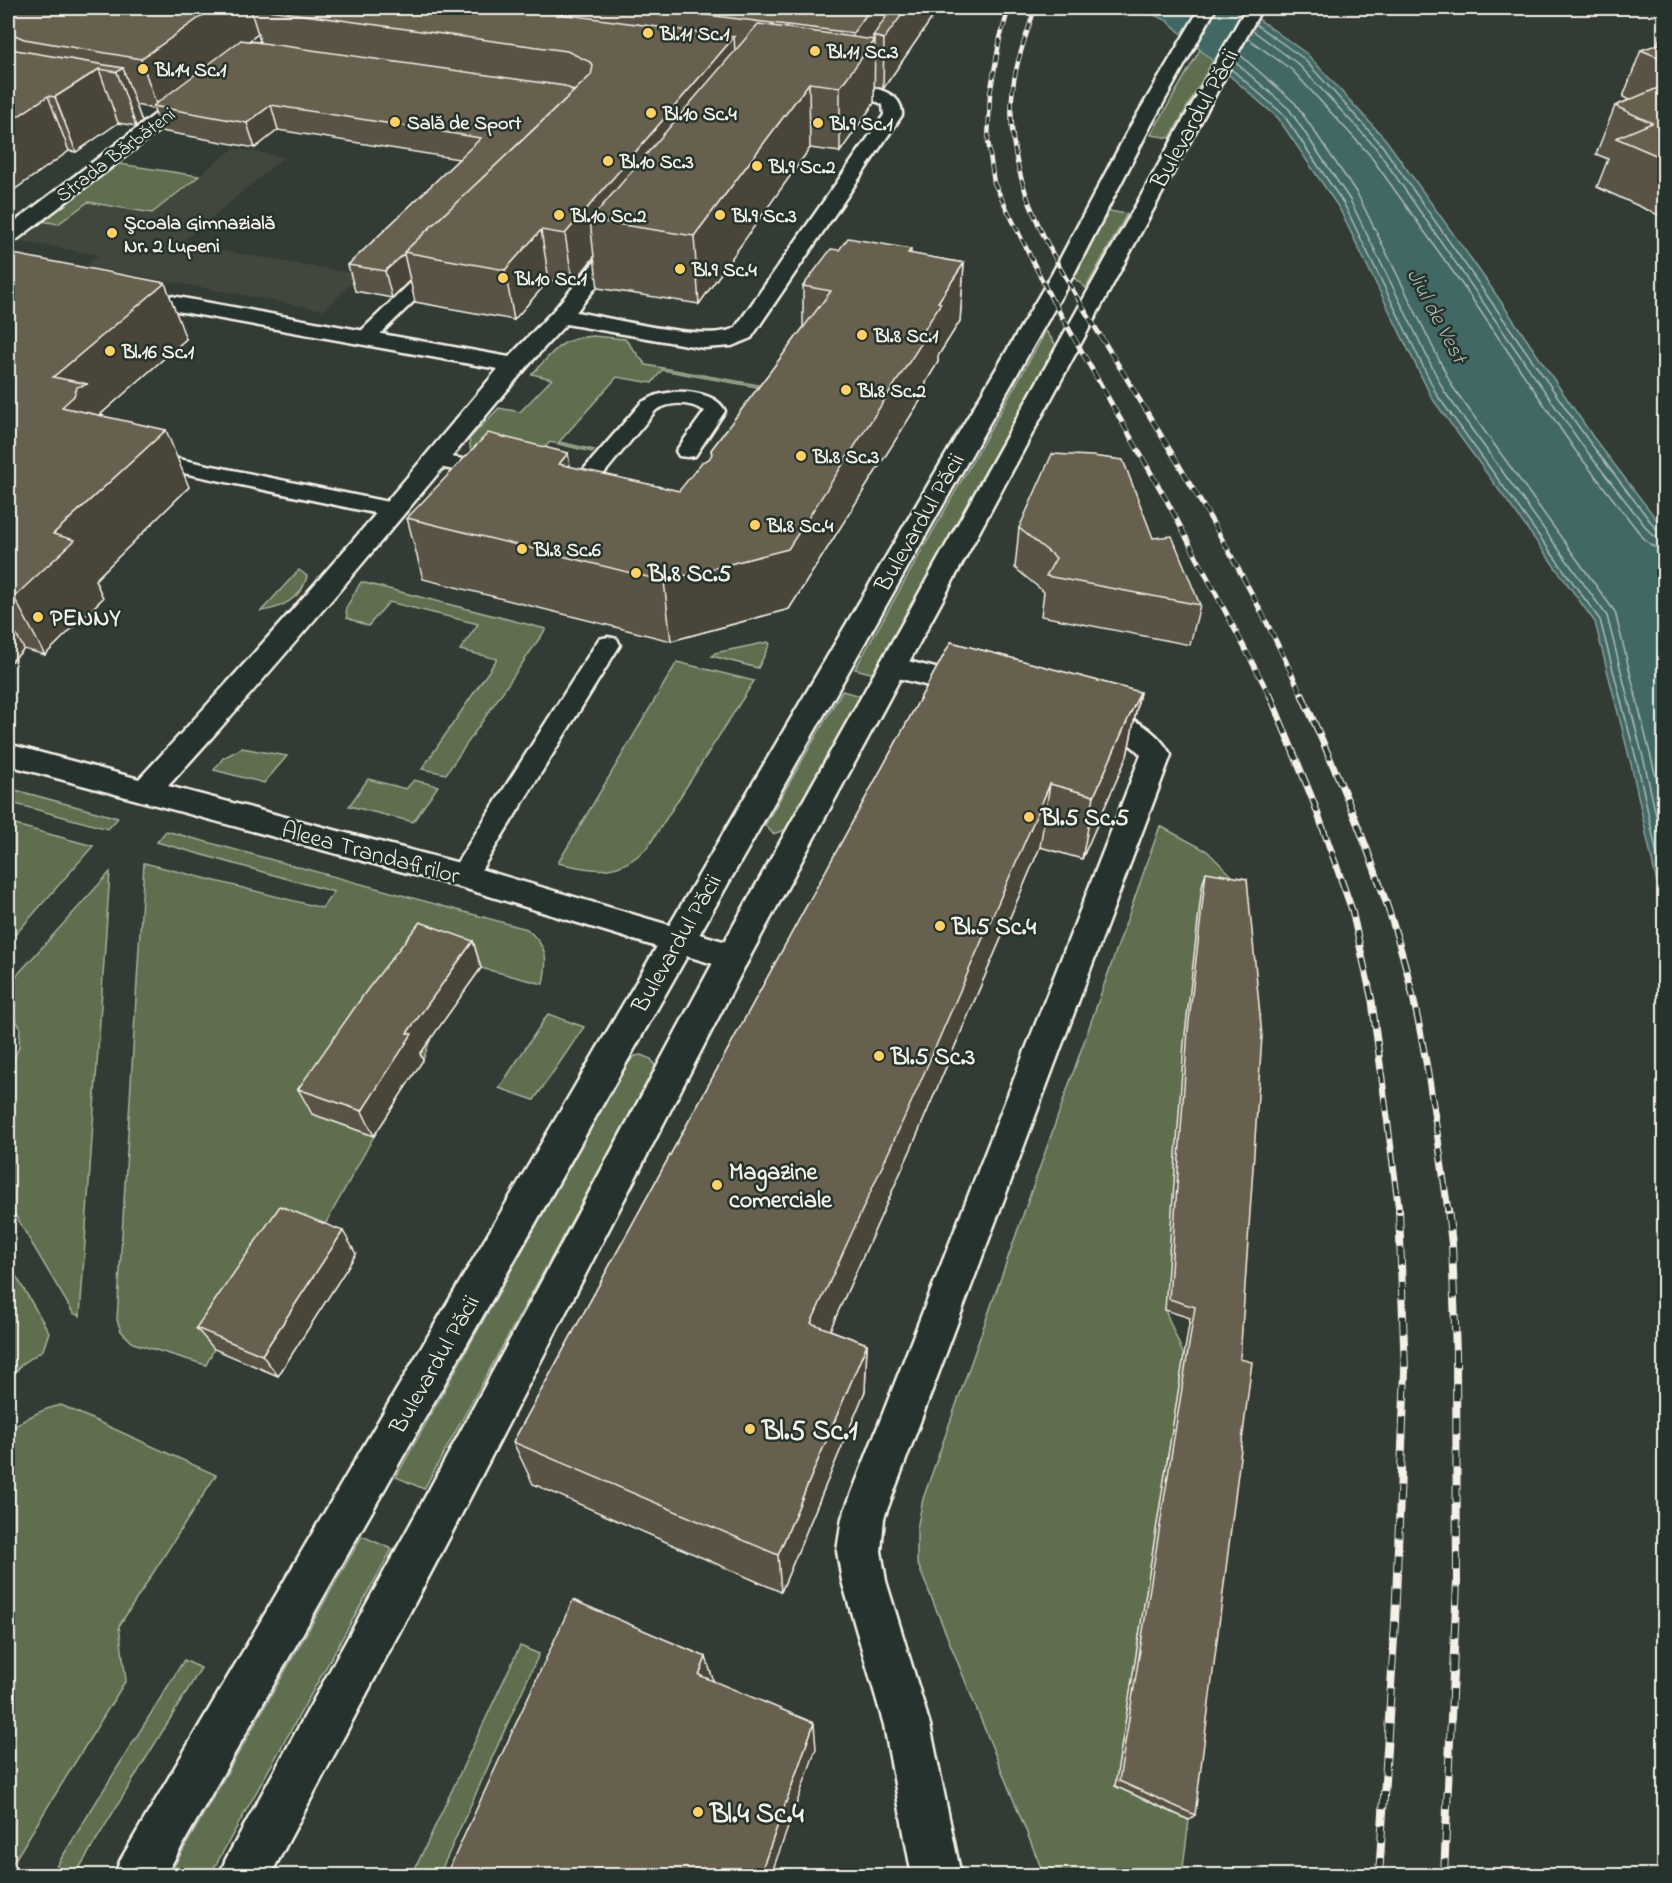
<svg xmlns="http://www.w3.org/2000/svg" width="1672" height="1883" font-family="'Indie Flower',sans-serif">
  <rect width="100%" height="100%" fill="#333c34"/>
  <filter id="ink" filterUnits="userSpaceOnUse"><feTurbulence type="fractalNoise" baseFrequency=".0167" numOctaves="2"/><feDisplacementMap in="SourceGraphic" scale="12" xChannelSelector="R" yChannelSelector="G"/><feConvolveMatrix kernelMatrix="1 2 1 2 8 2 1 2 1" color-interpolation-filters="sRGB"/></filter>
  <g filter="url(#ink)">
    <path fill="#43473c" d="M234 148 284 157 181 243 360 275 324 310 86 266 98 255 20 241 46 222 58 224 88 202 152 213Z"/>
    <g fill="#5e6e50" stroke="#a9b09c" stroke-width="1.5">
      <path d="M1224 8H1242L1170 138 1151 135Z"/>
      <path d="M119 164 199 176 152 213 88 202 58 224 42 221Z"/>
      <path d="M1109 211 1127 214 1086 288 1073 277Z"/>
      <path d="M1046 331 1056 345 874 674 855 669Z"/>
      <path d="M593 336 625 339 646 365 792 391 790 393 662 370 652 383 617 377 559 442 594 450 592 452 550 442 530 464 471 452 469 439 499 408 520 412 552 379 532 374C556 350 558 339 593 336Z"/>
      <path d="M299 570 307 576C303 597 281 609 261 611Z"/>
      <path d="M361 582 546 629 446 774 422 769 497 659 460 650 478 624 389 602 368 626 347 618 346 608Z"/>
      <path d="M768 642 770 644 758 668 712 656 715 653Z"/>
      <path d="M677 662 754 681 648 847C617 877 597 871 558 863Z"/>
      <path d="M842 691 861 696 785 830 773 834 765 825Z"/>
      <path d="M242 748 287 756 264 783 214 770 223 758Z"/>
      <path d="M368 779 406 789 414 780 438 786 413 822 349 806Z"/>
      <path d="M8 788 118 818 108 829 8 802Z"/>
      <path d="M8 823 93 846 8 943Z"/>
      <path d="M1160 826 1207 851 1247 891 1165 1310 1184 1356 1115 1786 1189 1820 1182 1875H1044L917 1562V1529L923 1499Z"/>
      <path d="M166 831 527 929C548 948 548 957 543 984L481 968 429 949 430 1040 423 1060 362 1040 312 1114 374 1136 317 1239 214 1349 206 1365 133 1343 121 1331 117 1320 144 863 322 908 334 892 157 842Z"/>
      <path d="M110 872 80 1316 73 1313 8 1203V1072L19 1047 20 1027 8 1008V985Z"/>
      <path d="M548 1014 584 1027 534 1100 499 1088Z"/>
      <path d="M641 1055 651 1059 656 1067 424 1489 396 1477 625 1067 635 1056Z"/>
      <path d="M8 1262 49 1332 43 1350 21 1365 8 1382Z"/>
      <path d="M61 1405 216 1475 119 1626 126 1680 8 1871V1431C25 1419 41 1409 61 1405Z"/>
      <path d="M362 1536 392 1549 210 1875H169Z"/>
      <path d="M520 1646 539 1654 439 1875H412Z"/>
      <path d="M184 1660 201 1668 75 1875H51Z"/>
    </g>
    <path fill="#426866" stroke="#899f9a" stroke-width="1.5" d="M1137 8H1243L1307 54 1386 140 1484 277 1593 437 1664 529V916L1632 768 1595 622 1432 398 1339 208 1278 118 1166 20Z"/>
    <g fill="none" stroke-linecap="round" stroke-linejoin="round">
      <g stroke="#adbab4" stroke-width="1.5">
        <path d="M1255 24 1303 58 1381 144 1588 440 1657 530 1664 532"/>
        <path d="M1252 30 1298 64 1376 148 1582 445 1652 535 1664 540"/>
        <path d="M1247 38 1292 70 1369 154 1466 290 1575 450 1645 540 1654 547 1664 549"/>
        <path d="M1239 54 1295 103 1358 195 1452 386 1615 612 1664 810"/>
        <path d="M1235 62 1289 109 1350 200 1444 391 1607 616 1645 765 1664 852"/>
        <path d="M1231 69 1283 114 1344 204 1437 395 1600 620 1638 766 1664 887"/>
      </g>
      <defs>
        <g id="lane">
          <path d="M441 258 448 260 450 264 448 268 372 342H358L355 338 358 334 434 260Z"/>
          <path d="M673 392C690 391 717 394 725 411L695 456 687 457 679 456 676 451 705 411C689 402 672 401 656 410L588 493 580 495 572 493 569 488 572 483 642 402 657 395Z"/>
          <path d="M144 452 393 503 401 505 404 510 401 515 393 517 136 463 133 458 136 453Z"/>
          <path d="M436 454 504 467 507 472 504 477 496 478 428 465 425 460 428 455Z"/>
          <path d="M608 637 617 639 620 645 473 883 463 886 453 883 449 876 453 869 599 639Z"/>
        </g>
        <g id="street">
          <path d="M831 82C853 86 903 84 902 115L751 338 732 346 704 348 566 324C523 369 485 417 445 465 354 574 263 682 168 786L463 864 733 944 745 948 750 957 745 966 733 970 463 888 8 765V744L139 779C263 646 382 509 498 369L127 302 119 300 116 295 119 290 127 288 509 357 553 311 618 234 625 232 632 234 635 238 576 312C611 318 707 343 735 328L884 115 883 105 878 102 825 92 822 88 825 84Z"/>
          <path d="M194 88 201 90 203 94 201 98 15 241 8 243V227L187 90Z"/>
          <path d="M892 657 986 681 990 688 986 695 976 698 882 674 878 667 882 660Z"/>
          <path d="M1090 708C1126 716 1151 721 1171 755L884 1518 881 1551 886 1581 930 1725 961 1876H912L884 1725 842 1581 837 1551 842 1518 1141 755C1125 736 1103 732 1080 725L1075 718 1080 711Z"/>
        </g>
        <g id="primary">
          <path d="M1200 8H1216L1150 127 1074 274 165 1876H114L121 1859 1052 274 1130 127Z"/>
          <path d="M1246 8H1262L746 964 446 1544 270 1876H219L226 1859 416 1514 721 948Z"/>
        </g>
      </defs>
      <use href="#lane" stroke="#f4f1e8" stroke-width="5"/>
      <use href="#street" stroke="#f4f1e8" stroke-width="5"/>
      <use href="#primary" stroke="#f4f1e8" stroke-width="5"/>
      <use href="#lane" fill="#26332d" fill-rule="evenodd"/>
      <use href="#street" fill="#26332d" fill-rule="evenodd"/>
      <use href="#primary" fill="#26332d" fill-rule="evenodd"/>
      <defs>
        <g id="rail-far3">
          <path d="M1009 8 1000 38 990 94 988 141 994 183 1053 302"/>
          <path d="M1035 8C1026 37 1014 66 1012 97 1006 170 1043 241 1080 302"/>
        </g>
        <g id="rail-far2">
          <path d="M1053 301 1167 501 1270 696"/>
          <path d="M1079 301C1158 430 1240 558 1302 696"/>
        </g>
        <g id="rail-far1">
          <path d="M1270 695 1314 803 1352 910 1372 1001 1399 1211"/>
          <path d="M1302 695C1342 784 1382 877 1407 972 1427 1051 1437 1131 1448 1211"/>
        </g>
        <g id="rail">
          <path d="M1379 1876 1395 1623 1405 1371 1399 1210"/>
          <path d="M1444 1876 1457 1582 1456 1353 1452 1244 1448 1210"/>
        </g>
      </defs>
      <use href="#rail-far3" stroke="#f4f1e8" stroke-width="4.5"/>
      <use href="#rail-far2" stroke="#f4f1e8" stroke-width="5"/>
      <use href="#rail-far1" stroke="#f4f1e8" stroke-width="7"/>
      <use href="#rail" stroke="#f4f1e8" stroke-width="8"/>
      <use href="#rail-far3" stroke="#26332d" stroke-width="3" stroke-dasharray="8" stroke-linecap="butt"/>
      <use href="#rail-far2" stroke="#26332d" stroke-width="4" stroke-dasharray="10" stroke-linecap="butt"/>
      <use href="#rail-far1" stroke="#26332d" stroke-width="4.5" stroke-dasharray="14" stroke-linecap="butt"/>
      <use href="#rail" stroke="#26332d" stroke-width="6" stroke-dasharray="17" stroke-linecap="butt"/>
    </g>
    <g fill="#595345" stroke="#f4f1e8" stroke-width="1.5" fill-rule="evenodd">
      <path d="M16 8H933L932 18 883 89 874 86V103L840 152 810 148 699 304 598 288 594 257 573 284 549 280 514 320 415 302 410 280 392 298 355 291 348 265 459 159 278 130 255 148 161 131 154 109 136 105 142 122 136 126 118 123 76 152 69 151 8 194V20ZM258 34 260 42 249 41Z"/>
      <path d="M1665 24V218L1597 187 1608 159 1596 154 1615 106 1629 100 1623 97 1641 50 1657 45Z"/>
      <path d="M911 249V254L964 263 960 321 938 356V362L926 382 925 393 789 609 671 641 423 579 407 518 570 467 679 491 709 459 712 456 711 450 803 328V286L839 250Z"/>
      <path d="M8 253 186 339 101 414 189 487 95 580 103 598 45 655 24 649 8 665Z"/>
      <path d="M1019 528 1153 538 1200 605 1190 645 1041 616 1044 592 1015 568Z"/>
      <path d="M951 642 1140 692 1127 756 1082 859 1040 847 911 1149 830 1330 867 1344 865 1391 781 1592 533 1484 513 1442Z"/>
      <path d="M1206 872 1195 1815 1189 1820 1115 1786 1190 1318 1165 1310 1184 1043 1202 886Z"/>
      <path d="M473 941 481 968 420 1054 423 1060 374 1136 312 1114 298 1089Z"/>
      <path d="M356 1254 278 1376 214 1349 196 1328Z"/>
    </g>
    <g fill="#494438" stroke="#f4f1e8" stroke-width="1.5">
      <path d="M213 8H250L258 34 161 107H157L141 59Z"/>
      <path d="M541 8H561L563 26 546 42Z"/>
      <path d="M871 8H933L932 18 883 89 884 39 873 36V43L875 40 874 103 840 152V87L852 70 853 33Z"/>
      <path d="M734 37 737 84 590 220 594 257 573 284 565 234Z"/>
      <path d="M123 68 142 122 136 126 117 72Z"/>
      <path d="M99 69 118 123 76 152 55 97Z"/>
      <path d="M809 83 810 148 699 304 694 236Z"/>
      <path d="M48 96 69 151 8 194V123Z"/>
      <path d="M271 105 278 130 255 148 247 123Z"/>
      <path d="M541 230 549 280 514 320 505 270Z"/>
      <path d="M404 254 410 280 392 298 385 271Z"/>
      <path d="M964 263 960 321 938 356V362L926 382 925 393 789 609 671 641 664 581 923 332 938 302Z"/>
      <path d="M165 283 186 339 101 414 113 442 62 407 53 377Z"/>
      <path d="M166 430 189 487 95 580 103 598 45 655 14 597 53 534Z"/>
      <path d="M568 453 578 513 559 464Z"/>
      <path d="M8 619 24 649 8 665Z"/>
      <path d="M1140 692 1127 756 1082 859 1094 796Z"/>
      <path d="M1050 784 1040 847 911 1149 812 1370 811 1323Z"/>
      <path d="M473 941 481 968 420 1054 423 1060 374 1136 362 1111 407 1033Z"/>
      <path d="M343 1231 356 1254 278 1376 262 1355Z"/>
      <path d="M867 1344 865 1391 781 1592 778 1555Z"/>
      <path d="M706 1657 715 1686 699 1675Z"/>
      <path d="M814 1723 816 1749 771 1875H760Z"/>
    </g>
    <g fill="#686150" stroke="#f4f1e8" stroke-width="1.5">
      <path d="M16 8H213L141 59 24 39 8 32V20Z"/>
      <path d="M253 8H516L734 37 565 234 541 230 505 270 404 252 591 75 593 66 590 62 567 51Z"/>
      <path d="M650 8H871L853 33Z"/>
      <path d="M892 8H907L884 39 873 36Z"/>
      <path d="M758 24 875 40 840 87 809 83 694 236 590 220Z"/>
      <path d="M241 40 565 86 574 91 404 252V254L385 271 348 265 481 138 271 105 247 123 153 106Z"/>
      <path d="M1665 42V60L1641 50Z"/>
      <path d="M8 46 16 50 123 68 117 72 99 69 55 97 48 96 8 123Z"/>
      <path d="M1665 85V159L1616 138 1652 123 1615 106Z"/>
      <path d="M848 238 911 249 908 253 964 263 938 302 941 303 923 332 928 333 788 549 664 581 407 518 488 433 568 453 559 464 679 491 702 462 709 459 712 454 711 450 831 291 803 286 831 249 839 250Z"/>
      <path d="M8 253 165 283 53 377 88 384 77 387 74 396 62 407 166 430 53 534 75 540 14 597 8 595Z"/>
      <path d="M1052 454 1092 456 1123 460 1153 538 1172 536 1200 605 1046 576 1056 558 1019 528Z"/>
      <path d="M951 642 1140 692 1094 796 1050 784 915 1094 811 1323 867 1344 778 1555 513 1442Z"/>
      <path d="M1206 872 1247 879 1262 1036 1240 1359 1252 1362 1195 1815 1119 1781 1195 1307 1169 1299 1188 1030Z"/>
      <path d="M420 922 473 941 407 1033 412 1034 362 1111 298 1089 367 990Z"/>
      <path d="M280 1206 343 1231 262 1355 196 1328Z"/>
      <path d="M573 1600 706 1657 699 1675 814 1723 760 1875H446Z"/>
    </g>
  </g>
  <g fill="#ffd166" stroke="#26332d" stroke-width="2">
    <circle cx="648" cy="33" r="6"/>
    <circle cx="815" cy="51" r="6"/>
    <circle cx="143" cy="69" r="6"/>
    <circle cx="651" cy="113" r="6"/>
    <circle cx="395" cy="122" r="6"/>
    <circle cx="818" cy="123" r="6"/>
    <circle cx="608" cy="161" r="6"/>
    <circle cx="757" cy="166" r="6"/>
    <circle cx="559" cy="215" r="6"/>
    <circle cx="720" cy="215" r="6"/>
    <circle cx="112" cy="233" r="6"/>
    <circle cx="680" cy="269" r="6"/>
    <circle cx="503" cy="278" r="6"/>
    <circle cx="862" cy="335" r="6"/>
    <circle cx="110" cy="351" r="6"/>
    <circle cx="846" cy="390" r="6"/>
    <circle cx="801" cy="456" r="6"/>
    <circle cx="755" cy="525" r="6"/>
    <circle cx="522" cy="549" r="6"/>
    <circle cx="636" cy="573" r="6"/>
    <circle cx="38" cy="617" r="6"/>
    <circle cx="1029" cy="817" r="6"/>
    <circle cx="940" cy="926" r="6"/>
    <circle cx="879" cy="1056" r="6"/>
    <circle cx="717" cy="1185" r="6"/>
    <circle cx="750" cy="1429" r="6"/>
    <circle cx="698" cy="1812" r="6"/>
  </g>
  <g text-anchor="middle" stroke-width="5" stroke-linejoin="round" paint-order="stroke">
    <g font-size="20" font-weight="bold" fill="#f4f1e8" stroke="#26332d" text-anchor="start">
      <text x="660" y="40">Bl.11 Sc.1</text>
      <text x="827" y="58">Bl.11 Sc.3</text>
      <text x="155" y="76">Bl.14 Sc.1</text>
      <text x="663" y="120">Bl.10 Sc.4</text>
      <text x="407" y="129">Sală de Sport</text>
      <text x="830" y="130">Bl.9 Sc.1</text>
      <text x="620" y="168">Bl.10 Sc.3</text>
      <text x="769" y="173">Bl.9 Sc.2</text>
      <text x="571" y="222">Bl.10 Sc.2</text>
      <text x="732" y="222">Bl.9 Sc.3</text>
      <text x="124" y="229">Şcoala Gimnazială<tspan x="124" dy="23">Nr. 2 Lupeni</tspan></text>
      <text x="692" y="276">Bl.9 Sc.4</text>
      <text x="515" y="285">Bl.10 Sc.1</text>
      <text x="874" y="342">Bl.8 Sc.1</text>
      <text x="122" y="358">Bl.16 Sc.1</text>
      <text x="858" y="397">Bl.8 Sc.2</text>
      <text x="813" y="463">Bl.8 Sc.3</text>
      <text x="767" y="532">Bl.8 Sc.4</text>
      <text x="534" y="556">Bl.8 Sc.6</text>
    </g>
    <g font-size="20" fill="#f4f1e8" stroke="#26332d">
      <text transform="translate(115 154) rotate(-37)" y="7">Strada Bărbăteni</text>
    </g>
    <g font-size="22" font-style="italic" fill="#adbab4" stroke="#26332d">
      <text transform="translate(1438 315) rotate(62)" y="8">Jiul de Vest</text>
    </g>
    <g font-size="24" fill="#f4f1e8" stroke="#26332d">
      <text transform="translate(1194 118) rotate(-61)" y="8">Bulevardul Păcii</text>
      <text transform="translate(919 522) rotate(-60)" y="8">Bulevardul Păcii</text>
      <text transform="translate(371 852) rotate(15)" y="8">Aleea Trandafirilor</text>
      <text transform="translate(676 943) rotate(-60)" y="8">Bulevardul Păcii</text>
      <text transform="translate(434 1364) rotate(-60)" y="8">Bulevardul Păcii</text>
    </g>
    <g font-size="24" font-weight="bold" fill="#f4f1e8" stroke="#26332d" text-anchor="start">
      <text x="648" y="581">Bl.8 Sc.5</text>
      <text x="50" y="625">PENNY</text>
      <text x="1041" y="825">Bl.5 Sc.5</text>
      <text x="952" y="934">Bl.5 Sc.4</text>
      <text x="891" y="1064">Bl.5 Sc.3</text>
      <text x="729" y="1179">Magazine<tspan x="729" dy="28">comerciale</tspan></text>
    </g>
    <g font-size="28" font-weight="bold" fill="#f4f1e8" stroke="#26332d" text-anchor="start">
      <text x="762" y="1439">Bl.5 Sc.1</text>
      <text x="710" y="1822">Bl.4 Sc.4</text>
    </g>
  </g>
  <rect width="1672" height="1883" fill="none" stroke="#26332d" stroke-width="30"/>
  <rect x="15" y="15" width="1642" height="1853" fill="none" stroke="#f4f1e8" stroke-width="2" filter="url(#ink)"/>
</svg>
